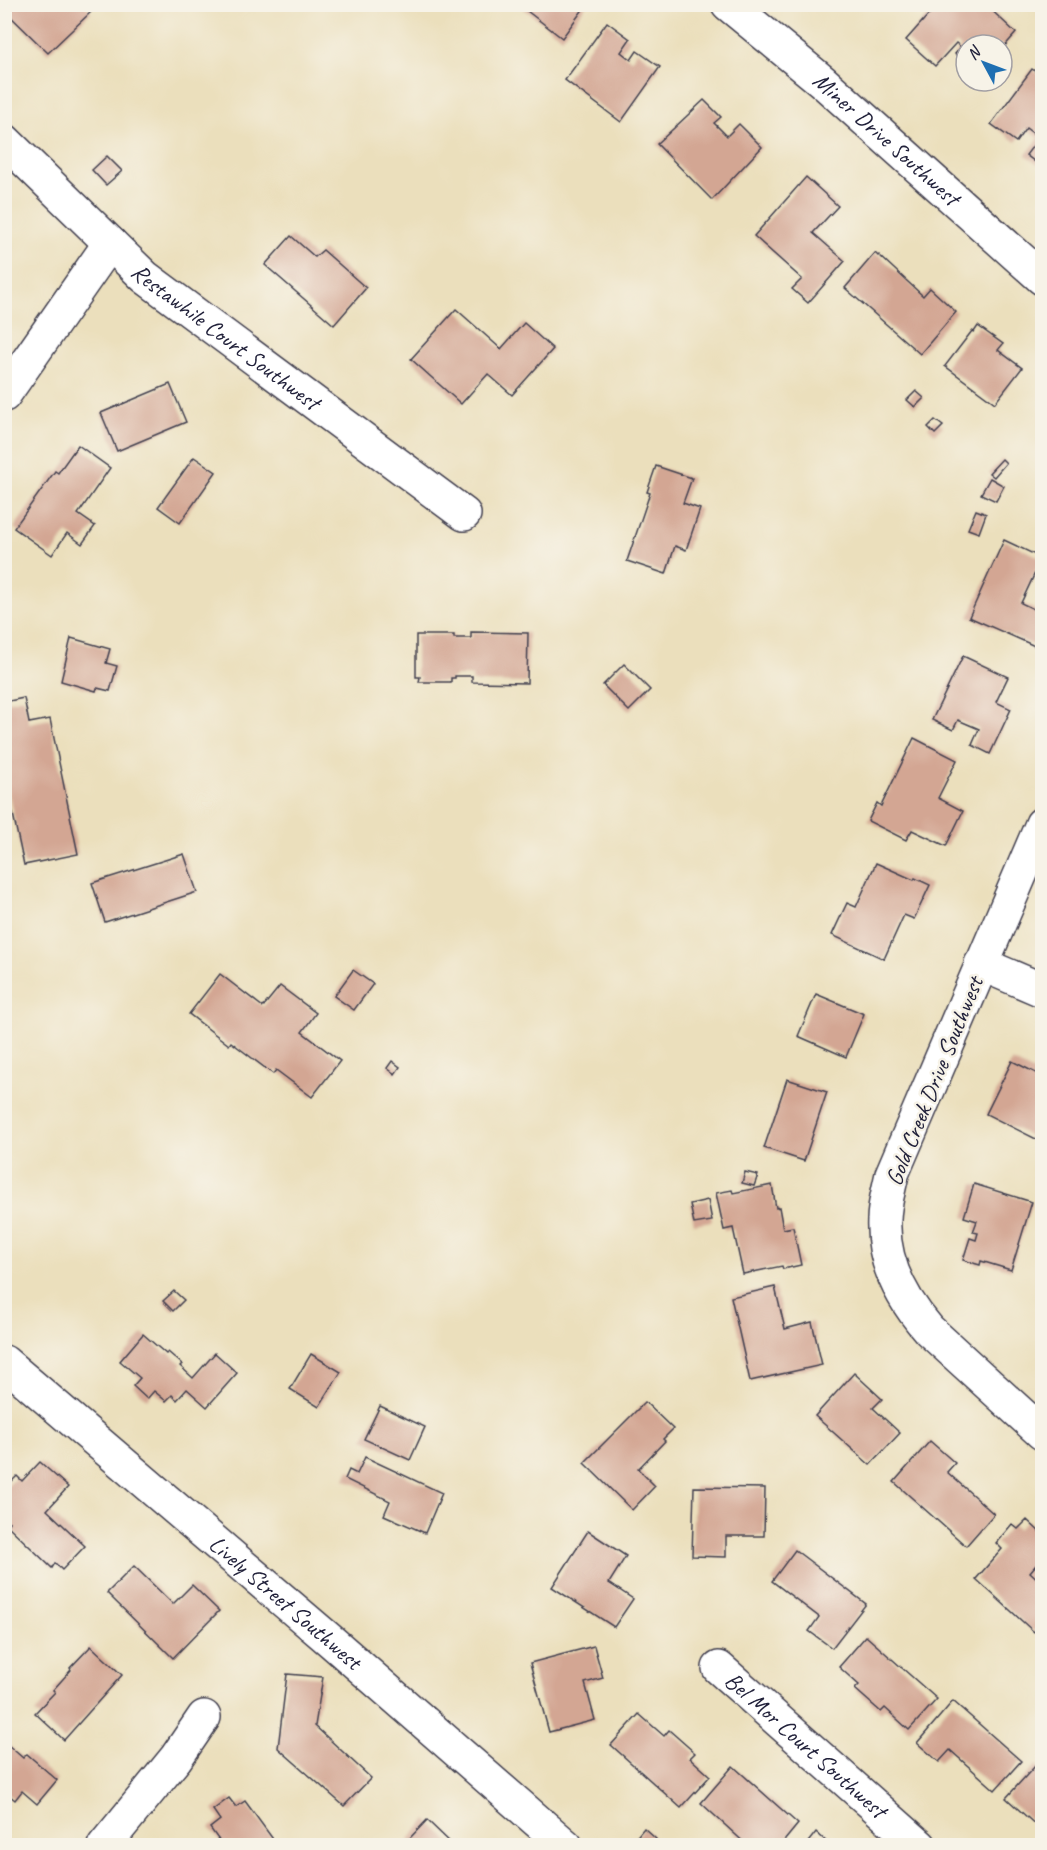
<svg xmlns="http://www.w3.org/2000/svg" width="1047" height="1850" font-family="Caveat,sans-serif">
  <rect width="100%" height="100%" fill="#f7f3e8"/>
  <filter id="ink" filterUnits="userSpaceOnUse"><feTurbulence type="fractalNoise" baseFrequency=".0167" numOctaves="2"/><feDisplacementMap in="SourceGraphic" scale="12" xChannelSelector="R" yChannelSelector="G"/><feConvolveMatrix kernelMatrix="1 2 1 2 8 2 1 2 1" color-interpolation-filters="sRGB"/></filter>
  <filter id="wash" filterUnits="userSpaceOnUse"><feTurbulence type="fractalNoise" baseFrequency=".008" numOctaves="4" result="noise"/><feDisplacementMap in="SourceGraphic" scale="24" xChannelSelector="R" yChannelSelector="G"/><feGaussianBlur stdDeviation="1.35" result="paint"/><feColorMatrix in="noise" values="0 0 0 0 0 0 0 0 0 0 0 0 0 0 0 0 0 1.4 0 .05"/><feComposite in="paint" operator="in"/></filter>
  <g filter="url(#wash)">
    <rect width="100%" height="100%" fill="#ebdfbc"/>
    <g id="blocks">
      <g fill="#d3a693">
        <path d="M4 4H85L91 12 48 53 4 10Z"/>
        <path d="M518 4H587L562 38Z"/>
        <path d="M938 4H985L1016 33 1002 49V45H966V64L955 54 961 47 956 43 935 66 906 40Z"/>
        <path d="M607 22 630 39 621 52 631 60 637 51 660 67 621 122 565 80Z"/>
        <path d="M1032 69 1042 76V167L1026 155 1039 138 1026 128 1016 142 991 124Z"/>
        <path d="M704 100 721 117 714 123 727 136 739 124 762 147 712 200 657 144Z"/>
        <path d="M107 156 122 171 106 185 92 170Z"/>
        <path d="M806 177 838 206 813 233 845 261 808 303 792 289 802 279 754 236Z"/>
        <path d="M291 236 315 257 323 250 366 288 334 325 265 265Z"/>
        <path d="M875 253 878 256 879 255 923 296 930 288 956 312 920 354 845 288Z"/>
        <path d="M456 309 501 349 524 323 553 349 512 395 488 374 461 404 411 359Z"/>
        <path d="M978 326 1003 344 998 350 1022 368 995 403 945 366 972 331 974 332Z"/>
        <path d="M170 384 186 422 117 451 101 413Z"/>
        <path d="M916 391 924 398 915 407 907 400Z"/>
        <path d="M935 420 943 426 935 434 928 427Z"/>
        <path d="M78 445 110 468 78 514 95 526 82 544 67 533 52 555 14 528 55 471 58 473Z"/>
        <path d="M194 457 216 472 180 523 158 507Z"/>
        <path d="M1002 459 1006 463 994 477 989 473Z"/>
        <path d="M656 466 692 478 683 503 700 509 686 550 675 546 666 574 627 561 650 493 647 492Z"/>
        <path d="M990 478 1004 486 996 501 981 494Z"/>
        <path d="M976 510 986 514 979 533 968 529Z"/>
        <path d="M1004 540 1042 558 1021 603 1042 613V634L1037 647 969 617Z"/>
        <path d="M471 632 528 633 527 683 472 682V676H455V678H451V682H419L420 677H416V635H454V638H471Z"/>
        <path d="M71 638 110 649 106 663 117 666 110 691 97 688 96 691 61 681Z"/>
        <path d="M963 656 1008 677 996 702 1011 709 990 754 972 745 979 729 958 720 953 730 932 720Z"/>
        <path d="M624 664 650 690 629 711 603 685Z"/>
        <path d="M24 698 29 723 50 719 78 854 24 865 4 772V702Z"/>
        <path d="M914 738 957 760 938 798 963 811 946 846 912 830 906 840 868 821 877 803 881 806Z"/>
        <path d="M184 854 197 892 105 922 92 883Z"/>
        <path d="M876 863 914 880 915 878 930 885 914 919 904 915 884 959 832 935 847 903 856 907Z"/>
        <path d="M353 970 373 984 354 1010 334 996Z"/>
        <path d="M220 974 263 1007 280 986 316 1013 302 1032 340 1061 312 1097 276 1070 273 1074 231 1042 229 1045 189 1014Z"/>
        <path d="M816 994 864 1014 846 1057 798 1036Z"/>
        <path d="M392 1061 400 1067 395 1074 387 1068Z"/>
        <path d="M1012 1061 1042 1076V1142L986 1114Z"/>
        <path d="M787 1079 827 1092 804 1161 764 1148Z"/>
        <path d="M745 1172 758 1175 754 1186 742 1183Z"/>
        <path d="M974 1184 1032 1202 1011 1270 981 1261 980 1265 963 1260 970 1238 976 1240 978 1233 973 1232 977 1221 964 1217Z"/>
        <path d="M772 1185 776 1208 779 1207 783 1229 793 1227 801 1265 783 1269 782 1266 743 1274 733 1228 724 1230 716 1193 732 1190 733 1193Z"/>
        <path d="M708 1200 712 1221 694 1224 690 1204Z"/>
        <path d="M775 1287 785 1329 812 1322 822 1365 750 1381 731 1297Z"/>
        <path d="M174 1291 184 1300 173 1311 163 1301Z"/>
        <path d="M143 1334 166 1354 168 1352 182 1364 180 1366 193 1378 215 1353 237 1373 207 1407 187 1389 177 1400 172 1395 166 1401 154 1391 147 1399 133 1386 140 1378 120 1361Z"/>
        <path d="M311 1354 341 1372 319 1407 290 1389Z"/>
        <path d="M854 1373 882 1399 873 1408 900 1433 870 1465 815 1416Z"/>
        <path d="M645 1402 673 1429 663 1439 665 1441 638 1469 655 1486 632 1510 584 1463Z"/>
        <path d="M380 1406 425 1427 410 1460 364 1439Z"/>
        <path d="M930 1441 955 1463 947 1472 994 1514 966 1546 894 1482Z"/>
        <path d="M365 1457 442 1493 425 1533 384 1515 390 1501 345 1479 349 1470 357 1474Z"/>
        <path d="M40 1462 68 1487 47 1510 85 1546 62 1570 55 1563 52 1568 7 1525 9 1522 4 1518V1489L17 1476 22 1481Z"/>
        <path d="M694 1487 765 1488 764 1536H726V1557L692 1556Z"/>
        <path d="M1027 1520 1042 1534V1558L1030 1572 1042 1583V1622L1034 1632 976 1579 1002 1549 996 1543 1012 1524 1018 1529Z"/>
        <path d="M588 1531 626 1556 609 1583 633 1599 614 1627 552 1587Z"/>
        <path d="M795 1550 866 1604 832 1648 809 1631 819 1617 772 1581Z"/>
        <path d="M134 1566 173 1604 192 1585 219 1611 173 1658 107 1593Z"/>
        <path d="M866 1636 937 1699 909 1730 885 1708 881 1712 855 1689 859 1685 839 1667Z"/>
        <path d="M91 1646 122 1675 64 1740 35 1713 55 1692 53 1690 71 1670 70 1668Z"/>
        <path d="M594 1646 603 1678 585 1683 595 1720 549 1732 530 1663Z"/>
        <path d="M287 1674 323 1677 315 1726 371 1778 344 1806 278 1748Z"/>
        <path d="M953 1701 1021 1761 995 1790 950 1750 939 1762 917 1743Z"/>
        <path d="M639 1714 664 1736 669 1730 695 1753 690 1758 710 1776 681 1808 611 1745Z"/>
        <path d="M8 1745 23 1758 27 1754 57 1780 37 1804 22 1791 15 1800 4 1791V1750Z"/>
        <path d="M1036 1765 1042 1771V1824L1039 1828 1006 1798Z"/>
        <path d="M733 1766 798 1824 780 1846H748L701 1803Z"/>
        <path d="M229 1798 236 1807 245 1801 278 1846H223L210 1828 220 1820 213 1810Z"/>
        <path d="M427 1820 454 1846H416L409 1839Z"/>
        <path d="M644 1828 656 1839 650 1846H629Z"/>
        <path d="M816 1832 831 1846H805Z"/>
      </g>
    </g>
  </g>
  <g filter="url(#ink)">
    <use href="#blocks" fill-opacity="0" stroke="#403e4e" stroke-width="1.5"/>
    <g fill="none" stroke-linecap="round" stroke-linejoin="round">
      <defs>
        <g id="street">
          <path id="s1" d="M4 140 145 277 464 514"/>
          <path d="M4 395 110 243"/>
          <path d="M1042 824 892 1174C889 1189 884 1205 884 1220 882 1263 902 1299 929 1330L1042 1433"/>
          <path d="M981 964 1042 990"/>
          <path id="s2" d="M4 1362 332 1642 566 1846"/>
          <path id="s3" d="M719 1668 920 1846"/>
          <path d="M104 1846 176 1758 204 1717"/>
        </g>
        <g id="secondary">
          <path id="s4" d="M728 4 822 81 1042 278"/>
        </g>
      </defs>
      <use href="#street" stroke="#403e4e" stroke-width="36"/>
      <use href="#secondary" stroke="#403e4e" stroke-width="36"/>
      <use href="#street" stroke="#fff" stroke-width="33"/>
      <use href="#secondary" stroke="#fff" stroke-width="33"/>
    </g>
  </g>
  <g text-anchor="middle" stroke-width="5" stroke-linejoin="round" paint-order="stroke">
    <g font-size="24" fill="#22223b" stroke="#f7f3e8">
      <text dy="8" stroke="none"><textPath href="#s4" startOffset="208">Miner Drive Southwest</textPath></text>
      <text dy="8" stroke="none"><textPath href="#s1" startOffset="297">Restawhile Court Southwest</textPath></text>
      <text transform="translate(934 1081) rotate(-68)" y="8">Gold Creek Drive Southwest</text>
      <text dy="8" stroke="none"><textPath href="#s2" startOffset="370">Lively Street Southwest</textPath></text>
      <text dy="8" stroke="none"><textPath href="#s3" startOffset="116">Bel Mor Court Southwest</textPath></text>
    </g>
  </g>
  <rect width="1047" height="1850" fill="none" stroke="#f7f3e8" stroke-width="24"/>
  <g transform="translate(984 63) rotate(311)"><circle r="28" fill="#f7f3e8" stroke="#a29fa3" stroke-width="1.5"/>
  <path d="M0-4.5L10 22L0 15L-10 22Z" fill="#1f6fb2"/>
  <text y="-9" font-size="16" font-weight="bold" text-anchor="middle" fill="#22223b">N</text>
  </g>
</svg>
